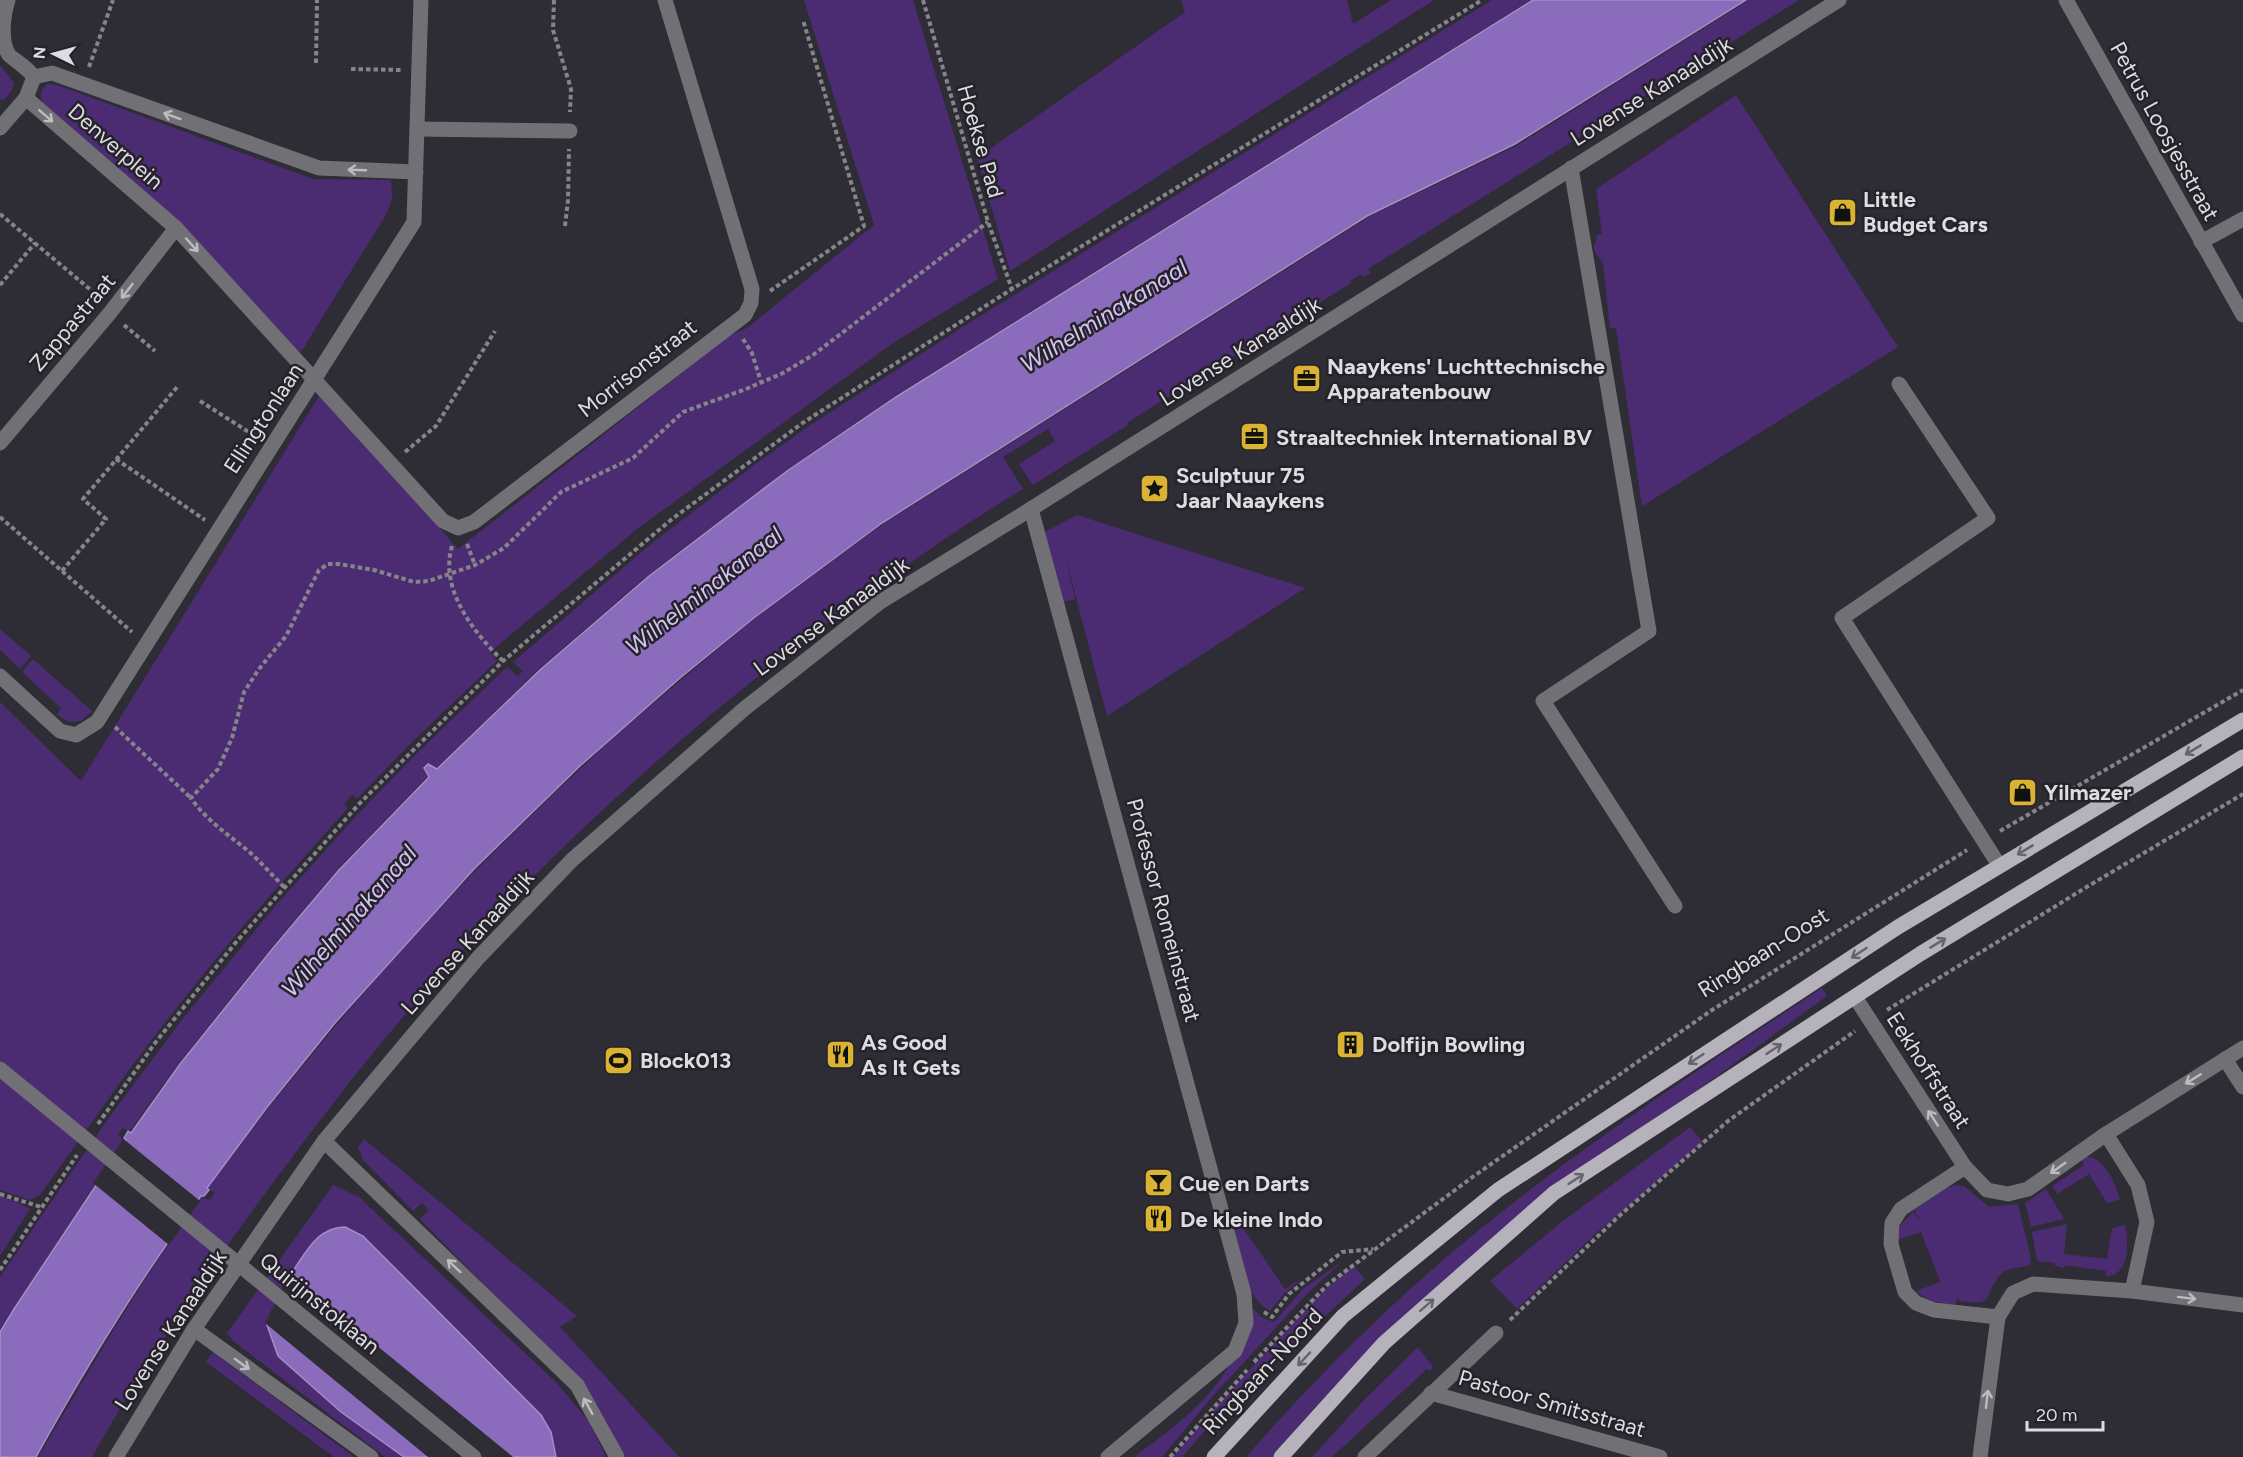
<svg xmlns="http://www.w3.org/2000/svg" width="2243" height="1457" font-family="Figtree,sans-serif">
  <rect width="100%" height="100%" fill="#2e2c34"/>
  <g fill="#4b2c73">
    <path d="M804 0H913L998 279 893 343 637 529 490 652 497 661 410 744 357 799 352 795 344 804 348 808 244 925 185 997 131 1067 40 1195 30 1200 0 1190V702L81 781 321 393 458 549 730 335 747 328 874 225Z"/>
    <path d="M1181 0H1347L1353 24 1391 0H1434L1010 271 977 158 1185 12Z"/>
    <path d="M1492 0H1531L895 396 787 470 648 575 540 668 437 768 427 763 423 767 428 776 337 870 272 947 179 1063 130 1131 123 1128 118 1134 124 1140 0 1329V1277L105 1123 184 1017 277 904 357 815 419 751 507 667 518 676 523 671 513 662 652 543 761 460 812 424 977 318Z"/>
    <path d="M1749 0H1799L1706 58 1708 63 1693 72 1690 68 1368 269 1371 273 1363 277 1361 274 1350 281 1351 283 1128 422V425L1033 485 1019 464 1055 441 1048 429 1003 457 1023 489C954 530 890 577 826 624 670 741 525 874 398 1023 358 1070 321 1119 284 1168 215 1260 149 1356 92 1457H38L117 1324 158 1259 202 1197 210 1200 214 1193 208 1188 269 1107 337 1024 406 944 475 871 547 800 617 734 755 618 883 524 1372 215 1516 146Z"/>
    <path d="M0 65 14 83 12 90 3 101 0 99Z"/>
    <path d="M47 84 57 85 313 179 391 180 392 199 387 213 301 352 291 347 178 221 41 101V91Z"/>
    <path d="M1736 95 1898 347 1642 506 1616 328H1610L1603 264 1594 250V244L1596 242 1597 235 1602 233 1596 189Z"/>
    <path d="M1077 515 1305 588 1107 716 1065 555 1075 599 1056 604 1037 536Z"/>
    <path d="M0 629 31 656 20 669 0 650Z"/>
    <path d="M33 659 92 711 81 721 70 722 57 715 61 708 22 672Z"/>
    <path d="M1822 988 1827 996 1585 1172 1513 1227 1277 1457H1246C1311 1383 1380 1313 1456 1249 1571 1153 1697 1070 1822 988Z"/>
    <path d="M1690 1127 1703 1142 1593 1236 1517 1309 1490 1281 1559 1224Z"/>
    <path d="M364 1139 577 1316 560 1327 679 1457H622C611 1425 594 1400 572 1375L420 1219 429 1210 422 1203 413 1211 363 1160 358 1147Z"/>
    <path d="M2086 1157C2105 1156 2116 1185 2120 1200L2107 1203 2089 1174 2057 1194 2052 1186 2084 1165 2081 1160Z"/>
    <path d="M333 1185 359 1197 558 1384 589 1422 606 1457H556L551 1432 541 1415 363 1236 351 1229 338 1227 325 1231 315 1240 290 1275 273 1310 278 1356 341 1412 404 1457H385L233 1341 227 1333Z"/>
    <path d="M1955 1185 1964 1186 1989 1207 2018 1204 2031 1259 2030 1265C2022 1268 2008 1267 2002 1273 1981 1294 2000 1307 1959 1301V1297L1955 1305C1941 1303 1926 1302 1916 1291L1940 1282 1939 1279H1942L1939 1278 1921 1232 1897 1240 1901 1224 1913 1212 1922 1222 1914 1210 1945 1189Z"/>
    <path d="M2046 1189 2064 1219 2031 1227 2025 1203Z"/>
    <path d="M0 1196 17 1202 30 1209 0 1256Z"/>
    <path d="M2067 1224 2064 1254 2107 1259 2112 1228 2125 1225C2129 1242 2130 1276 2106 1276V1271L2065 1265 2064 1268 2055 1266V1263L2037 1261 2032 1232Z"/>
    <path d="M1241 1225 1285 1289 1302 1278 1285 1293 1270 1311C1243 1295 1240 1256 1232 1228Z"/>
    <path d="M1344 1260 1307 1294 1211 1398 1162 1457H1134C1166 1433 1203 1407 1225 1372 1237 1353 1243 1329 1252 1308L1263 1318 1274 1322 1303 1289Z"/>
    <path d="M1353 1265 1365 1279 1282 1357 1242 1388 1182 1457H1173L1219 1403 1316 1298Z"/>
    <path d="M1418 1347 1433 1367 1430 1371 1427 1369 1332 1457H1312L1365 1399Z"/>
    <path d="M213 1352 354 1457H334L206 1362Z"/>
  </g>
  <g fill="#8b6bbc" stroke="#a48dc7" stroke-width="1.5">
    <path d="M1533 0H1746L1515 144 1367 216 882 523 755 617 680 678 581 765 474 869 335 1023 268 1106 207 1188 209 1190 204 1196H201C140 1279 86 1367 36 1457H0V1332L14 1309 126 1140 124 1138 128 1131 131 1133 180 1064 273 948 338 871 429 777 424 768 428 764 437 769 541 669 649 576 787 471 896 397Z"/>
    <path d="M345 1227 363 1236 541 1415 551 1432 556 1457H404L341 1412 278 1356 267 1325 274 1311 281 1317 295 1300 290 1275C305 1255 316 1227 345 1227Z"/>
  </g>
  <g fill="#2e2c34">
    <path d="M121 1137 200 1201 169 1245 93 1183 122 1141Z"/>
    <path d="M288 1273 513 1457H428L265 1323 272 1309 275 1308 281 1313 291 1300 287 1296 278 1307 274 1306Z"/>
  </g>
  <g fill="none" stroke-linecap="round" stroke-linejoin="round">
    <g stroke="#86848b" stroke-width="4" stroke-dasharray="4.5 3" stroke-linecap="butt">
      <path d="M554 0 553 30 571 89 570 112"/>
      <path d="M923 0 988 222 1012 289"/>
      <path d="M316 63 317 0"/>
      <path d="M89 67 113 0"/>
      <path d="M351 69 401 70"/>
      <path d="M0 214 98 296"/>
      <path d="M565 226 568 200 569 149"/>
      <path d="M0 285 35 243"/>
      <path d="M770 291 864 226 803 20"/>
      <path d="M124 325 155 351"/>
      <path d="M743 339 752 353 761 382"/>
      <path d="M200 401 255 436"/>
      <path d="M405 452 436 426 495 331"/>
      <path d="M116 459 205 520"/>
      <path d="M0 517 132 632"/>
      <path d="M467 544 475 565"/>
      <path d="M452 546C439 589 474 633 503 661"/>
      <path d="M62 571 106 519 83 499 178 386"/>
      <path d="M115 727 191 798"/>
      <path d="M2000 831 2243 690"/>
      <path d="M284 887C272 875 260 861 247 850 226 833 206 820 191 798L218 769 232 738 244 692 259 669 286 636 319 570 328 564H339L374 570 414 582 429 581 475 565 504 548 561 492 633 458 683 412 746 389 783 373 813 355 988 222"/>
      <path d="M1887 1010 2085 888 2243 794"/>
      <path d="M98 1124 155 1043 237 941 360 803 503 661 672 519 804 422 1012 289 1482 0"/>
      <path d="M0 1194 41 1207"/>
      <path d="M0 1270 77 1155"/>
      <path d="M1264 1312 1272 1317 1289 1294 1342 1252 1373 1249"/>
      <path d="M1510 1320 1618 1217 1728 1121 1855 1031"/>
      <path d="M1254 1362 1328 1284 1474 1176 1712 1010 1967 850"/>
      <path d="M1170 1457 1247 1370"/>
    </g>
    <g stroke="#717074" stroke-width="15">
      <path d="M8 0C3 16 0 41 9 55 18 63 27 67 34 77"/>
      <path d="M2066 0 2243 315"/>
      <path d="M0 128 26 98"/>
      <path d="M417 129 570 131"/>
      <path d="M1571 168 1649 631 1543 701 1675 906"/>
      <path d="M416 172 319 168 52 73 34 77 26 98 176 228 443 521 458 528 474 522 745 315 751 303 752 289 665 0"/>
      <path d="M2201 242 2243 219"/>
      <path d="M1899 384 1988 518 1842 618 1999 865"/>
      <path d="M0 443 109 314 176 228"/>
      <path d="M1031 509 1244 1294 1246 1323 1235 1351 1108 1457"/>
      <path d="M0 676 60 731 76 735 97 722 414 222 421 0"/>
      <path d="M1855 997 1965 1167 1987 1190 2008 1194 2028 1189 2106 1134 2243 1048"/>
      <path d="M2225 1059 2243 1087"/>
      <path d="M0 1069 474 1457"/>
      <path d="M324 1141 577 1385 617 1457"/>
      <path d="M1965 1167 1901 1209 1892 1223 1891 1244 1905 1292 1916 1303 1934 1310 1998 1317 2013 1293 2033 1284 2132 1291 2147 1222 2138 1185 2106 1134"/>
      <path d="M2132 1291 2243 1305"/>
      <path d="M194 1329 371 1457"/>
      <path d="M1431 1393 1660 1457"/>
      <path d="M116 1457 194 1329 324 1141 412 1036 478 958 572 860 744 709 880 602 1031 509 1839 0"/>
      <path d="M1365 1457 1496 1333"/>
      <path d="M1980 1457 1998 1317"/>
    </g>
    <g stroke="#b5b2bb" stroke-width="15">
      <path d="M1214 1457 1343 1316 1498 1190 1898 927 2243 720"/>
      <path d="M1281 1457 1384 1343 1554 1193 1920 954 2243 757"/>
    </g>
  </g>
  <defs><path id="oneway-shaft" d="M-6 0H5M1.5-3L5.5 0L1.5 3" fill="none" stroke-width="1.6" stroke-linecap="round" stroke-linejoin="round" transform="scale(1.5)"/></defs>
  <g stroke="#bdbcc0">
    <use href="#oneway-shaft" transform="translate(46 116) rotate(41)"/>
    <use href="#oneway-shaft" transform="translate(172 116) rotate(-160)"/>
    <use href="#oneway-shaft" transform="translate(357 170) rotate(-178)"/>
    <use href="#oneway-shaft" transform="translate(192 245) rotate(48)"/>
    <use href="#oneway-shaft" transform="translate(127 291) rotate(128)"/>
    <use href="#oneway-shaft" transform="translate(2193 1079) rotate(148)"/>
    <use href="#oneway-shaft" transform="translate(1933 1118) rotate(-123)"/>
    <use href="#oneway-shaft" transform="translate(2058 1168) rotate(145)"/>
    <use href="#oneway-shaft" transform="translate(454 1266) rotate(-136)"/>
    <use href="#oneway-shaft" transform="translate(2187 1298) rotate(7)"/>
    <use href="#oneway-shaft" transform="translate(242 1364) rotate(36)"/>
    <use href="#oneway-shaft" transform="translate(1987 1399) rotate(-83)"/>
    <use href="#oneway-shaft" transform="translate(588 1406) rotate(-119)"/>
  </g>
  <g stroke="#66636b">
    <use href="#oneway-shaft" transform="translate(2193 750) rotate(149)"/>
    <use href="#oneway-shaft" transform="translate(2025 850) rotate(149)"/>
    <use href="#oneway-shaft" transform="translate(1938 943) rotate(-31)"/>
    <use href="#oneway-shaft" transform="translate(1859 953) rotate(147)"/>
    <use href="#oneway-shaft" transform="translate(1774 1049) rotate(-33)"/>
    <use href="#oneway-shaft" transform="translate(1696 1059) rotate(147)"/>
    <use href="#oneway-shaft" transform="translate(1576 1179) rotate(-33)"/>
    <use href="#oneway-shaft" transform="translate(1427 1305) rotate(-41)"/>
    <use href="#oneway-shaft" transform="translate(1304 1359) rotate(133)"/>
  </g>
  <defs>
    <symbol id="shop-square" viewBox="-11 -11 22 22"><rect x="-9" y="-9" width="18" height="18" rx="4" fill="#dab333" stroke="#25222a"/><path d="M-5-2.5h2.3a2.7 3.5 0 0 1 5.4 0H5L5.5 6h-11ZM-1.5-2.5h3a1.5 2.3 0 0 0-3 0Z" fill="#111"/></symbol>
    <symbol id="office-square" viewBox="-11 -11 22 22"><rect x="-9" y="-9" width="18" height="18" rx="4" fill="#dab333" stroke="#25222a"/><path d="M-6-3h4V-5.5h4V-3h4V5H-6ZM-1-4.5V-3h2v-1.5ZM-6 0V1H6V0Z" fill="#111"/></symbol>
    <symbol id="sight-square" viewBox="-11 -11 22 22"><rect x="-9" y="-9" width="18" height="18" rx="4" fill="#dab333" stroke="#25222a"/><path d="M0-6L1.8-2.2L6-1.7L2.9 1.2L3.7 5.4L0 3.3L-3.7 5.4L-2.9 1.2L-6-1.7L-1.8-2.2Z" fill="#111"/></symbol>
    <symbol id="building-square" viewBox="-11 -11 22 22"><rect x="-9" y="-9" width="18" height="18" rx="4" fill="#dab333" stroke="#25222a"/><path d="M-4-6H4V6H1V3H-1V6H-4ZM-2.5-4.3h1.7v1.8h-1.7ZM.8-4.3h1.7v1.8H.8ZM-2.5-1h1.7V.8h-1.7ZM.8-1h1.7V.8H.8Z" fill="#111"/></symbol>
    <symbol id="restaurant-square" viewBox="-11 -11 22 22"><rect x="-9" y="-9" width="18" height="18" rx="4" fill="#dab333" stroke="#25222a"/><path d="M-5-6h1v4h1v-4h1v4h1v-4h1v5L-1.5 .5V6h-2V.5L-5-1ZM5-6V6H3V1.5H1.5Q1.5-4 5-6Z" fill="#111"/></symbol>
    <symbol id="stadium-square" viewBox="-11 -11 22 22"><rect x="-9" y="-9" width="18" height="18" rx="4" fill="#dab333" stroke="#25222a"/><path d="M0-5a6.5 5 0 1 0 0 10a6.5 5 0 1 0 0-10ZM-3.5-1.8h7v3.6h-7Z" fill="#111"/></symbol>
    <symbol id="bar-square" viewBox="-11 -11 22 22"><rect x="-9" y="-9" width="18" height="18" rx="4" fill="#dab333" stroke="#25222a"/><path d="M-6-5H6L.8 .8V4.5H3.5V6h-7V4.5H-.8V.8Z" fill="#111"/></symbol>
  </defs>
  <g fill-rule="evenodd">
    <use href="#shop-square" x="1826" y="196" width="33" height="33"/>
    <use href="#office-square" x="1290" y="362" width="33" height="33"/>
    <use href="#office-square" x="1238" y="420" width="33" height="33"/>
    <use href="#sight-square" x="1138" y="472" width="33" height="33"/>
    <use href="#shop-square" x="2006" y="776" width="33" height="33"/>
    <use href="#building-square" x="1334" y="1028" width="33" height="33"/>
    <use href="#restaurant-square" x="824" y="1038" width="33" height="33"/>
    <use href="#stadium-square" x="602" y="1044" width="33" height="33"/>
    <use href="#bar-square" x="1142" y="1166" width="33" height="33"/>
    <use href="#restaurant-square" x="1142" y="1202" width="33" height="33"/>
  </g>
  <g text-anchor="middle" stroke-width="5" stroke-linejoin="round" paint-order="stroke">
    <g font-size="22" fill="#dddce1" stroke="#25222a">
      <text transform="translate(1651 91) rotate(-32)" y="8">Lovense Kanaaldijk</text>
      <text transform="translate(2165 131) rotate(61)" y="8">Petrus Loosjesstraat</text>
      <text transform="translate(981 141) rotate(74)" y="8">Hoekse Pad</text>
      <text transform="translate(116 146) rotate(41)" y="8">Denverplein</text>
      <text transform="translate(72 322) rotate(-50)" y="8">Zappastraat</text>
      <text transform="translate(1240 351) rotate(-32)" y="8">Lovense Kanaaldijk</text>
      <text transform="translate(637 368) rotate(-38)" y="8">Morrisonstraat</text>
      <text transform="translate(263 418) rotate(-57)" y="8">Ellingtonlaan</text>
      <text transform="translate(831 616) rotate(-36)" y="8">Lovense Kanaaldijk</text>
      <text transform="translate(1164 910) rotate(75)" y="8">Professor Romeinstraat</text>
      <text transform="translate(467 942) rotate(-48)" y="8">Lovense Kanaaldijk</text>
      <text transform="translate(1763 952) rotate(-32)" y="8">Ringbaan-Oost</text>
      <text transform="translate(1929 1070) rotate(57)" y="8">Eekhoffstraat</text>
      <text transform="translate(320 1303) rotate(39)" y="8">Quirijnstoklaan</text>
      <text transform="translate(170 1330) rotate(-57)" y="8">Lovense Kanaaldijk</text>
      <text transform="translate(1262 1371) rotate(-47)" y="8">Ringbaan-Noord</text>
      <text transform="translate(1552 1403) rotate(16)" y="8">Pastoor Smitsstraat</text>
    </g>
    <g font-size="22" font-weight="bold" fill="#dddce1" stroke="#25222a" text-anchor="start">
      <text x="1863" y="207">Little<tspan x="1863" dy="25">Budget Cars</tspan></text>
      <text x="1327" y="374">Naaykens' Luchttechnische<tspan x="1327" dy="25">Apparatenbouw</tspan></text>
      <text x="1276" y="445">Straaltechniek International BV</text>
      <text x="1176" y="483">Sculptuur 75<tspan x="1176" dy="25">Jaar Naaykens</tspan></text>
      <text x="2044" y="800">Yilmazer</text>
      <text x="861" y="1050">As Good<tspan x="861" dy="25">As It Gets</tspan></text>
      <text x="1372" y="1052">Dolfijn Bowling</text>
      <text x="640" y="1068">Block013</text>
      <text x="1179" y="1191">Cue en Darts</text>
      <text x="1180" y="1227">De kleine Indo</text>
    </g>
    <g font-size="24" font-style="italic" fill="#d2c4ef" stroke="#25222a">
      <text transform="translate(1104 316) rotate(-32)" y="8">Wilhelminakanaal</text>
      <text transform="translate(704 591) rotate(-38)" y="8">Wilhelminakanaal</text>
      <text transform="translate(349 921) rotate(-49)" y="8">Wilhelminakanaal</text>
    </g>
  </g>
  <g transform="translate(54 54) rotate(275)" stroke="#25222a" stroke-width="4.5" paint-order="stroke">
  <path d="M0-4.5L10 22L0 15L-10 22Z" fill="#dddce1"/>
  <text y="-9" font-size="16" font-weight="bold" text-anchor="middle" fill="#dddce1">N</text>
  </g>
  <path d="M2027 1421v9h76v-9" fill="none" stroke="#dddce1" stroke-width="3"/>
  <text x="2036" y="1421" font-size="18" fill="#dddce1" stroke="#25222a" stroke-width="4.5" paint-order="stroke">20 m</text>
</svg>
